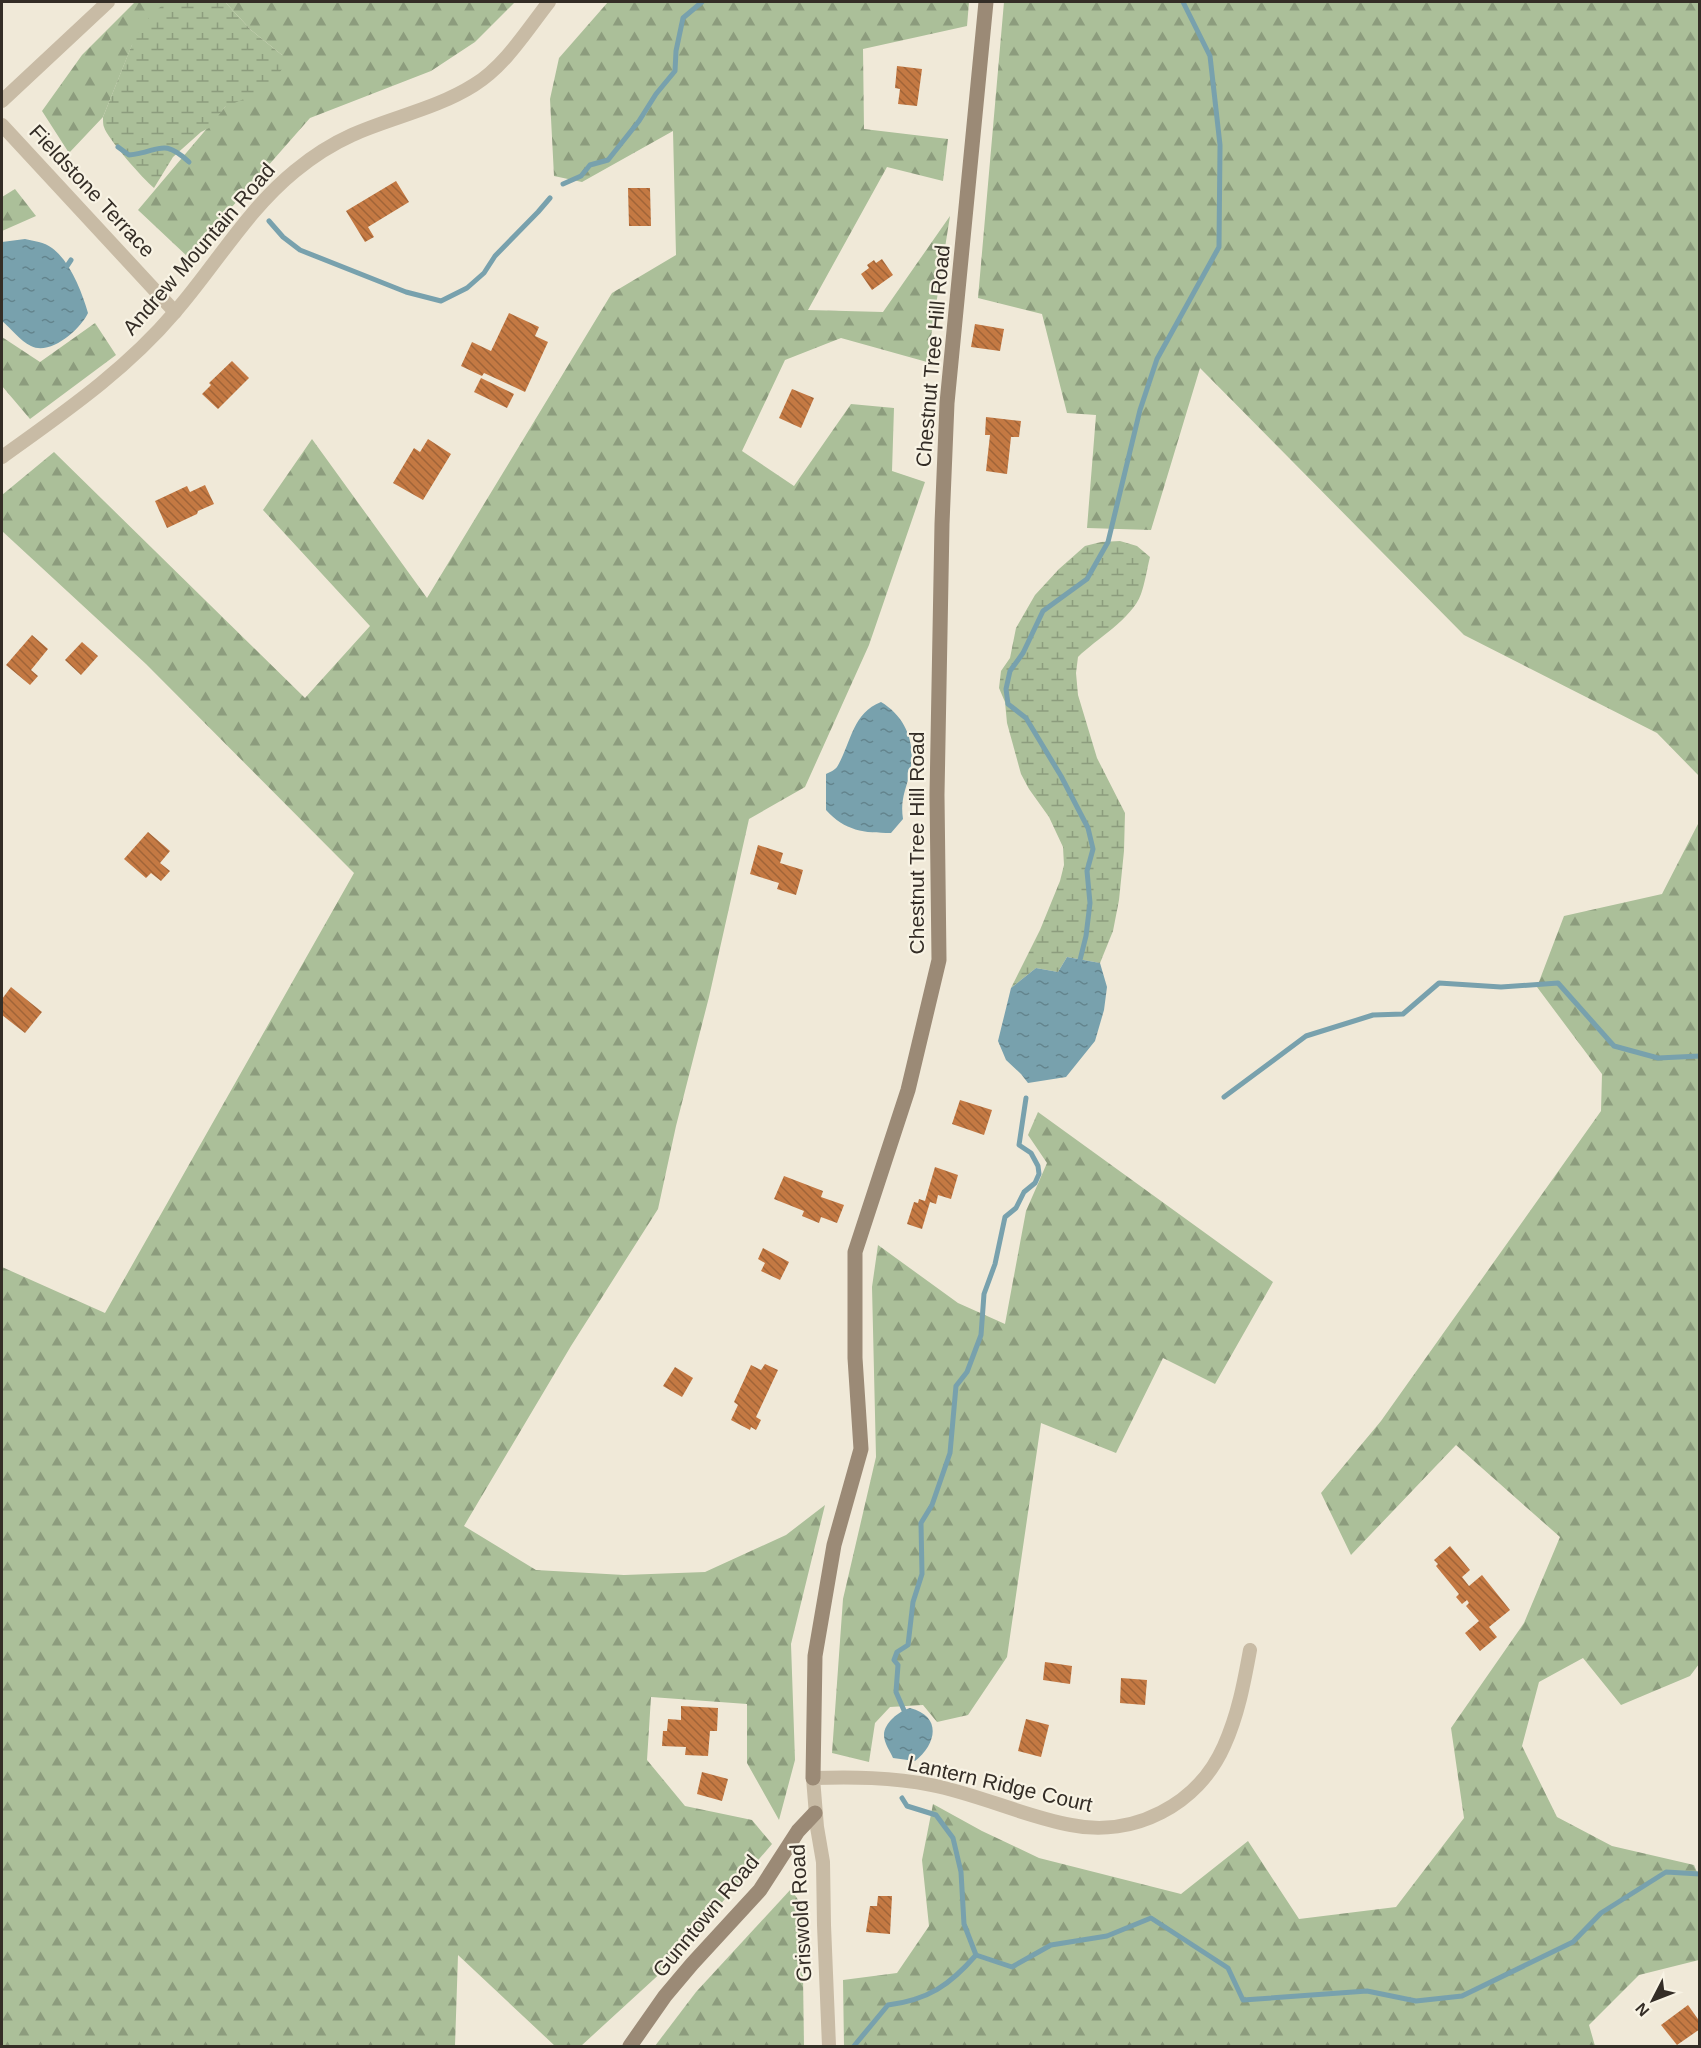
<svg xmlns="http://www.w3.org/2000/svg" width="1701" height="2048" font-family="Arial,sans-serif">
  <defs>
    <pattern id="forest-firs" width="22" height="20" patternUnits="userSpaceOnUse" patternTransform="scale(1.5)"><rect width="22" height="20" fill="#abbf99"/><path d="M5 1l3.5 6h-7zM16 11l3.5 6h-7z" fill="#8c9c7d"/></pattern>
    <pattern id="wetland-marsh" width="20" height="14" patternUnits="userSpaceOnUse" patternTransform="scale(1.5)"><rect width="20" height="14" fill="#abbf99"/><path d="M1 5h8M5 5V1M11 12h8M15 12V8" fill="none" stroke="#8c9c7d"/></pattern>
    <pattern id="water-ripples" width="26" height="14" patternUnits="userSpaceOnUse" patternTransform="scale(1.5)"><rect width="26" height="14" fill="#78a1ad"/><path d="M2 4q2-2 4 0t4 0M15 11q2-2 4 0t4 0" fill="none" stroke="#63848d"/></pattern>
    <pattern id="building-back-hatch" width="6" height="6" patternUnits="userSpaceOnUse" patternTransform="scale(1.5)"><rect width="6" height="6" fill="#c47943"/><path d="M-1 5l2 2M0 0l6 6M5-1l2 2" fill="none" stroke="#a06438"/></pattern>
  </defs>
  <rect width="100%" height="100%" fill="#f0e9d8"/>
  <g fill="url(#forest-firs)">
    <path d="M135 2H167L132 45 103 117 69 153 42 111 82 55Z"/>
    <path d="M225 2H515L475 42 431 71 310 118 188 257 138 210 225 107 282 55 251 30Z"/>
    <path d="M608 2H969L967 26 863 49 864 129 948 139 943 181 887 167 808 310 883 312 950 216 927 362 841 338 785 360 742 451 794 486 851 404 894 408 892 471 925 482 869 645 805 787 749 819 709 997 676 1126 658 1209 571 1346 464 1526 536 1570 624 1575 705 1572 786 1535 825 1505 791 1644 795 1760 779 1820 747 1763V1704L651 1697 647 1760 685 1806 752 1820 772 1844 665 1969 581 2046H555L458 1955 455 2046H2V1267L105 1313 354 873 146 664 2 531V495L54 452 305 698 370 626 263 510 312 439 427 598 612 293 676 255 673 131 582 182 554 176 550 99 559 58Z"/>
    <path d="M1004 2H1699V776L1657 733 1464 635 1200 368 1151 530 1087 528 1096 415 1067 413 1042 314 978 298Z"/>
    <path d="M15 189 36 216 2 231V197Z"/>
    <path d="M95 323 116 355 30 419 2 386V337L40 362Z"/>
    <path d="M1699 822V1664L1690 1676 1621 1705 1583 1658 1539 1682 1522 1746 1557 1817 1612 1846 1694 1865 1699 1877V1961V1960L1639 1975 1589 2025 1595 2046H844L843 1980 897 1973 929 1926 922 1860 933 1804 982 1831 1039 1858 1181 1894 1248 1841 1299 1919 1396 1907 1464 1818 1451 1728 1524 1623 1560 1537 1456 1445 1351 1555 1321 1493 1381 1421 1601 1111 1602 1074 1537 987 1564 916 1662 894Z"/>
    <path d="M1038 1112 1273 1282 1215 1384 1163 1358 1116 1453 1041 1423 1007 1657 968 1715 937 1722 923 1705 890 1707 875 1723 869 1762 832 1753 843 1599 876 1457 872 1287 878 1245 958 1303 1005 1324 1026 1211 1047 1163 1028 1135Z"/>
    <path d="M791 1889 802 1906 804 2046H655L696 1992Z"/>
  </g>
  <g fill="url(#wetland-marsh)">
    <path d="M166 2H225L251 30 282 55 285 65 269 87 261 92 225 107 209 128 201 132 173 157 154 188C144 180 107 138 104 127 103 125 103 119 103 117L135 37 150 16Z"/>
    <path d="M1120 541 1137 546 1150 557C1147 569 1145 583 1141 594 1132 619 1096 639 1078 657L1076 673 1078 695 1097 758 1125 813 1124 851 1119 900 1113 931 1100 963 1067 957 1058 972 1036 968 1011 988 1040 930 1060 881 1064 865 1063 847 1049 817 1029 789 1021 774 1007 723 1005 702 999 688 1001 671 1010 658 1016 628 1035 595 1059 569 1085 546 1101 542Z"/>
  </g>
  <g fill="url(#water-ripples)">
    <path d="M25 239C34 241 44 242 52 248 70 261 82 292 88 313 80 330 50 356 31 346 20 341 11 328 2 321V242Z"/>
    <path d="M881 702C906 717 916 743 910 772 906 790 900 799 903 819L891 833C864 833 845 831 826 810V774C830 772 835 770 837 767 851 744 852 713 881 702Z"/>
    <path d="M1067 957 1100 963 1107 987 1104 1010 1095 1041 1066 1077 1028 1083 1021 1074 1006 1060 998 1041 1011 988 1036 968 1058 972Z"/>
    <path d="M910 1708C942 1716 937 1744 915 1761L893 1758C890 1751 884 1743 884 1735 884 1723 899 1711 910 1708Z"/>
  </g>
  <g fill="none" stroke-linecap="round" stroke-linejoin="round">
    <g stroke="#78a1ad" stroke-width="5">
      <path d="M118 147 129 155C160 152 162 137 189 162"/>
      <path d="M563 184 581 176 590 165 608 160 639 121 656 94 675 71 676 51 683 18 702 2"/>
      <path d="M269 221 283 237 300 250 406 292 441 301 467 288 484 273 495 256 538 212 550 198"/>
      <path d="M67 266 71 260"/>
      <path d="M1079 964 1086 936 1090 903 1087 871 1093 849 1088 828 1061 776 1026 718 1008 704 1006 689 1010 671 1023 653 1043 611 1087 579 1108 542 1140 410 1157 359 1219 247 1220 145 1210 56 1183 2"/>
      <path d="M1224 1097 1306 1036 1373 1015 1403 1014 1439 983 1501 987 1558 983 1614 1046 1658 1058 1700 1056"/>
      <path d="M906 1715 896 1692 898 1665 894 1660 897 1652 908 1645 913 1602 922 1574 921 1523 932 1505 950 1453 956 1386 967 1372 981 1335 984 1294 995 1264 1005 1217 1016 1208 1024 1192 1035 1183 1039 1174 1038 1166 1031 1153 1019 1145 1026 1098"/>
      <path d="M976 1955 1012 1967 1051 1945 1107 1936 1151 1918 1228 1968 1243 2000 1367 1991 1416 2001 1462 1996 1573 1942 1601 1913 1666 1872 1700 1874"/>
      <path d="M854 2046 888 2005C928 2000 950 1985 976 1955L964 1924 961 1872 953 1838 936 1815 907 1806 902 1798"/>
    </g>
  </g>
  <g fill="url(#building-back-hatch)">
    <path d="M897 66 922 69 917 106 898 104 900 89 895 88Z"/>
    <path d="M396 181 409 202 368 227 374 237 365 242 346 211Z"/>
    <path d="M628 188H650L651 226H629Z"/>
    <path d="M882 259 893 275 872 290 861 274 869 268 867 265 874 260 876 263Z"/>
    <path d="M509 313 539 327 535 336 548 342 525 392 484 373 482 376 461 366 472 342 491 351Z"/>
    <path d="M975 324 1004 329 1000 351 971 347Z"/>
    <path d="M232 361 249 378 218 409 202 394 211 385 209 383Z"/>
    <path d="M481 378 514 394 507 408 474 392Z"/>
    <path d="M792 389 814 398 801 428 779 418Z"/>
    <path d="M986 417 1021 421 1019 437H1011L1007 474 986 471 990 435H985Z"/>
    <path d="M428 439 451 454 423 500 393 483 414 448 420 452Z"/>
    <path d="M205 485 214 504 198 511 197 514 167 528 155 501 187 486 190 492Z"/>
    <path d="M32 635 48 649 31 670 38 676 30 685 6 665Z"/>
    <path d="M82 642 98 656 81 675 65 660Z"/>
    <path d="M148 832 170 851 160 863 170 871 161 881 151 873 146 878 124 859Z"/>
    <path d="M758 845 783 853 780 863 803 870 796 895 777 889 779 883 750 874Z"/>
    <path d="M11 987 42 1012 25 1033 2 1015V999Z"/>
    <path d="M960 1100 992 1110 984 1135 952 1124Z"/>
    <path d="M935 1167 958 1175 951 1199 938 1195 936 1204 930 1202 922 1229 907 1224 914 1202 918 1203 919 1199 925 1201Z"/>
    <path d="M784 1176 823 1191 821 1197 844 1205 837 1223 821 1217 819 1223 802 1216 804 1211 774 1199Z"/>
    <path d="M763 1248 789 1262 780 1280 761 1271 765 1263 758 1259Z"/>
    <path d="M765 1364 778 1370 756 1417 761 1420 756 1430 751 1427 750 1430 731 1420 738 1405 734 1402 751 1365 761 1370Z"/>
    <path d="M675 1367 693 1378 682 1397 663 1386Z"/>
    <path d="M1450 1546 1470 1570 1462 1577 1469 1586 1482 1575 1510 1610 1489 1627 1497 1637 1480 1651 1465 1633 1479 1621 1466 1606 1469 1603 1467 1600 1462 1604 1456 1597 1459 1594 1436 1566 1438 1564 1434 1560Z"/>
    <path d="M1045 1662 1072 1666 1070 1684 1043 1680Z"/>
    <path d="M1121 1678 1147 1680 1145 1705 1120 1703Z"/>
    <path d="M681 1706 718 1708 717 1731H710L708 1756 685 1755 686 1747 662 1746 663 1731H667L668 1719 681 1720Z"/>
    <path d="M1026 1719 1049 1725 1041 1757 1018 1751Z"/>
    <path d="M702 1772 728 1779 722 1801 697 1794Z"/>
    <path d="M878 1896H892L890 1934 866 1932 870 1906H877Z"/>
    <path d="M1688 2005 1700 2022V2029L1677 2045 1661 2025Z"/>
  </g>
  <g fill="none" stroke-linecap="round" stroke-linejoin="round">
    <g stroke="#c8bba5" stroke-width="14">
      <path d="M2 101 108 2"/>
      <path d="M2 125 175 312"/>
      <path d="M2 457C63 413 125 371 175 312 215 266 247 210 295 171 312 157 332 144 352 135 392 117 436 109 474 85 505 66 527 30 549 2"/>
      <path d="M829 2046 824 1925 823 1862 817 1827 813 1778C852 1777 892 1777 931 1785 978 1794 1023 1816 1071 1825 1133 1838 1198 1805 1224 1746 1238 1715 1244 1683 1250 1650"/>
    </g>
    <g stroke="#9b8a76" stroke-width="15">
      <path d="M813 1778 815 1656 834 1545 861 1449 855 1358V1252L908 1090 939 960 937 795 942 524 947 403 986 2"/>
      <path d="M630 2046 665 1996 692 1964 760 1890 798 1831 815 1813"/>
    </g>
  </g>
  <g text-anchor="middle" stroke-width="4.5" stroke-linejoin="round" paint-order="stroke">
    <g font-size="21" fill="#342d26" stroke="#f8f3e4">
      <text transform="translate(92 191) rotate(47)" y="7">Fieldstone Terrace</text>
      <text transform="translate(199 249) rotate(-49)" y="7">Andrew Mountain Road</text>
      <text transform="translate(933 356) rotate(-85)" y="7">Chestnut Tree Hill Road</text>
      <text transform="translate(917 843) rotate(-90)" y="7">Chestnut Tree Hill Road</text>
      <text transform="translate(1000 1784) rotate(13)" y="7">Lantern Ridge Court</text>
      <text transform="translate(801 1913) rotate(-93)" y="7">Griswold Road</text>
      <text transform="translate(706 1916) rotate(-50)" y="7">Gunntown Road</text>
    </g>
  </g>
  <rect width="1701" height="2048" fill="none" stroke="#342d26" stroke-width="6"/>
  <g transform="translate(1653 2000) rotate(228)" stroke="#f8f3e4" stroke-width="4.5" paint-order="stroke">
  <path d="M0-4.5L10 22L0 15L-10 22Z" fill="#342d26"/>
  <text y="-9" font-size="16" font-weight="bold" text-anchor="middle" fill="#342d26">N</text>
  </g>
</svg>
